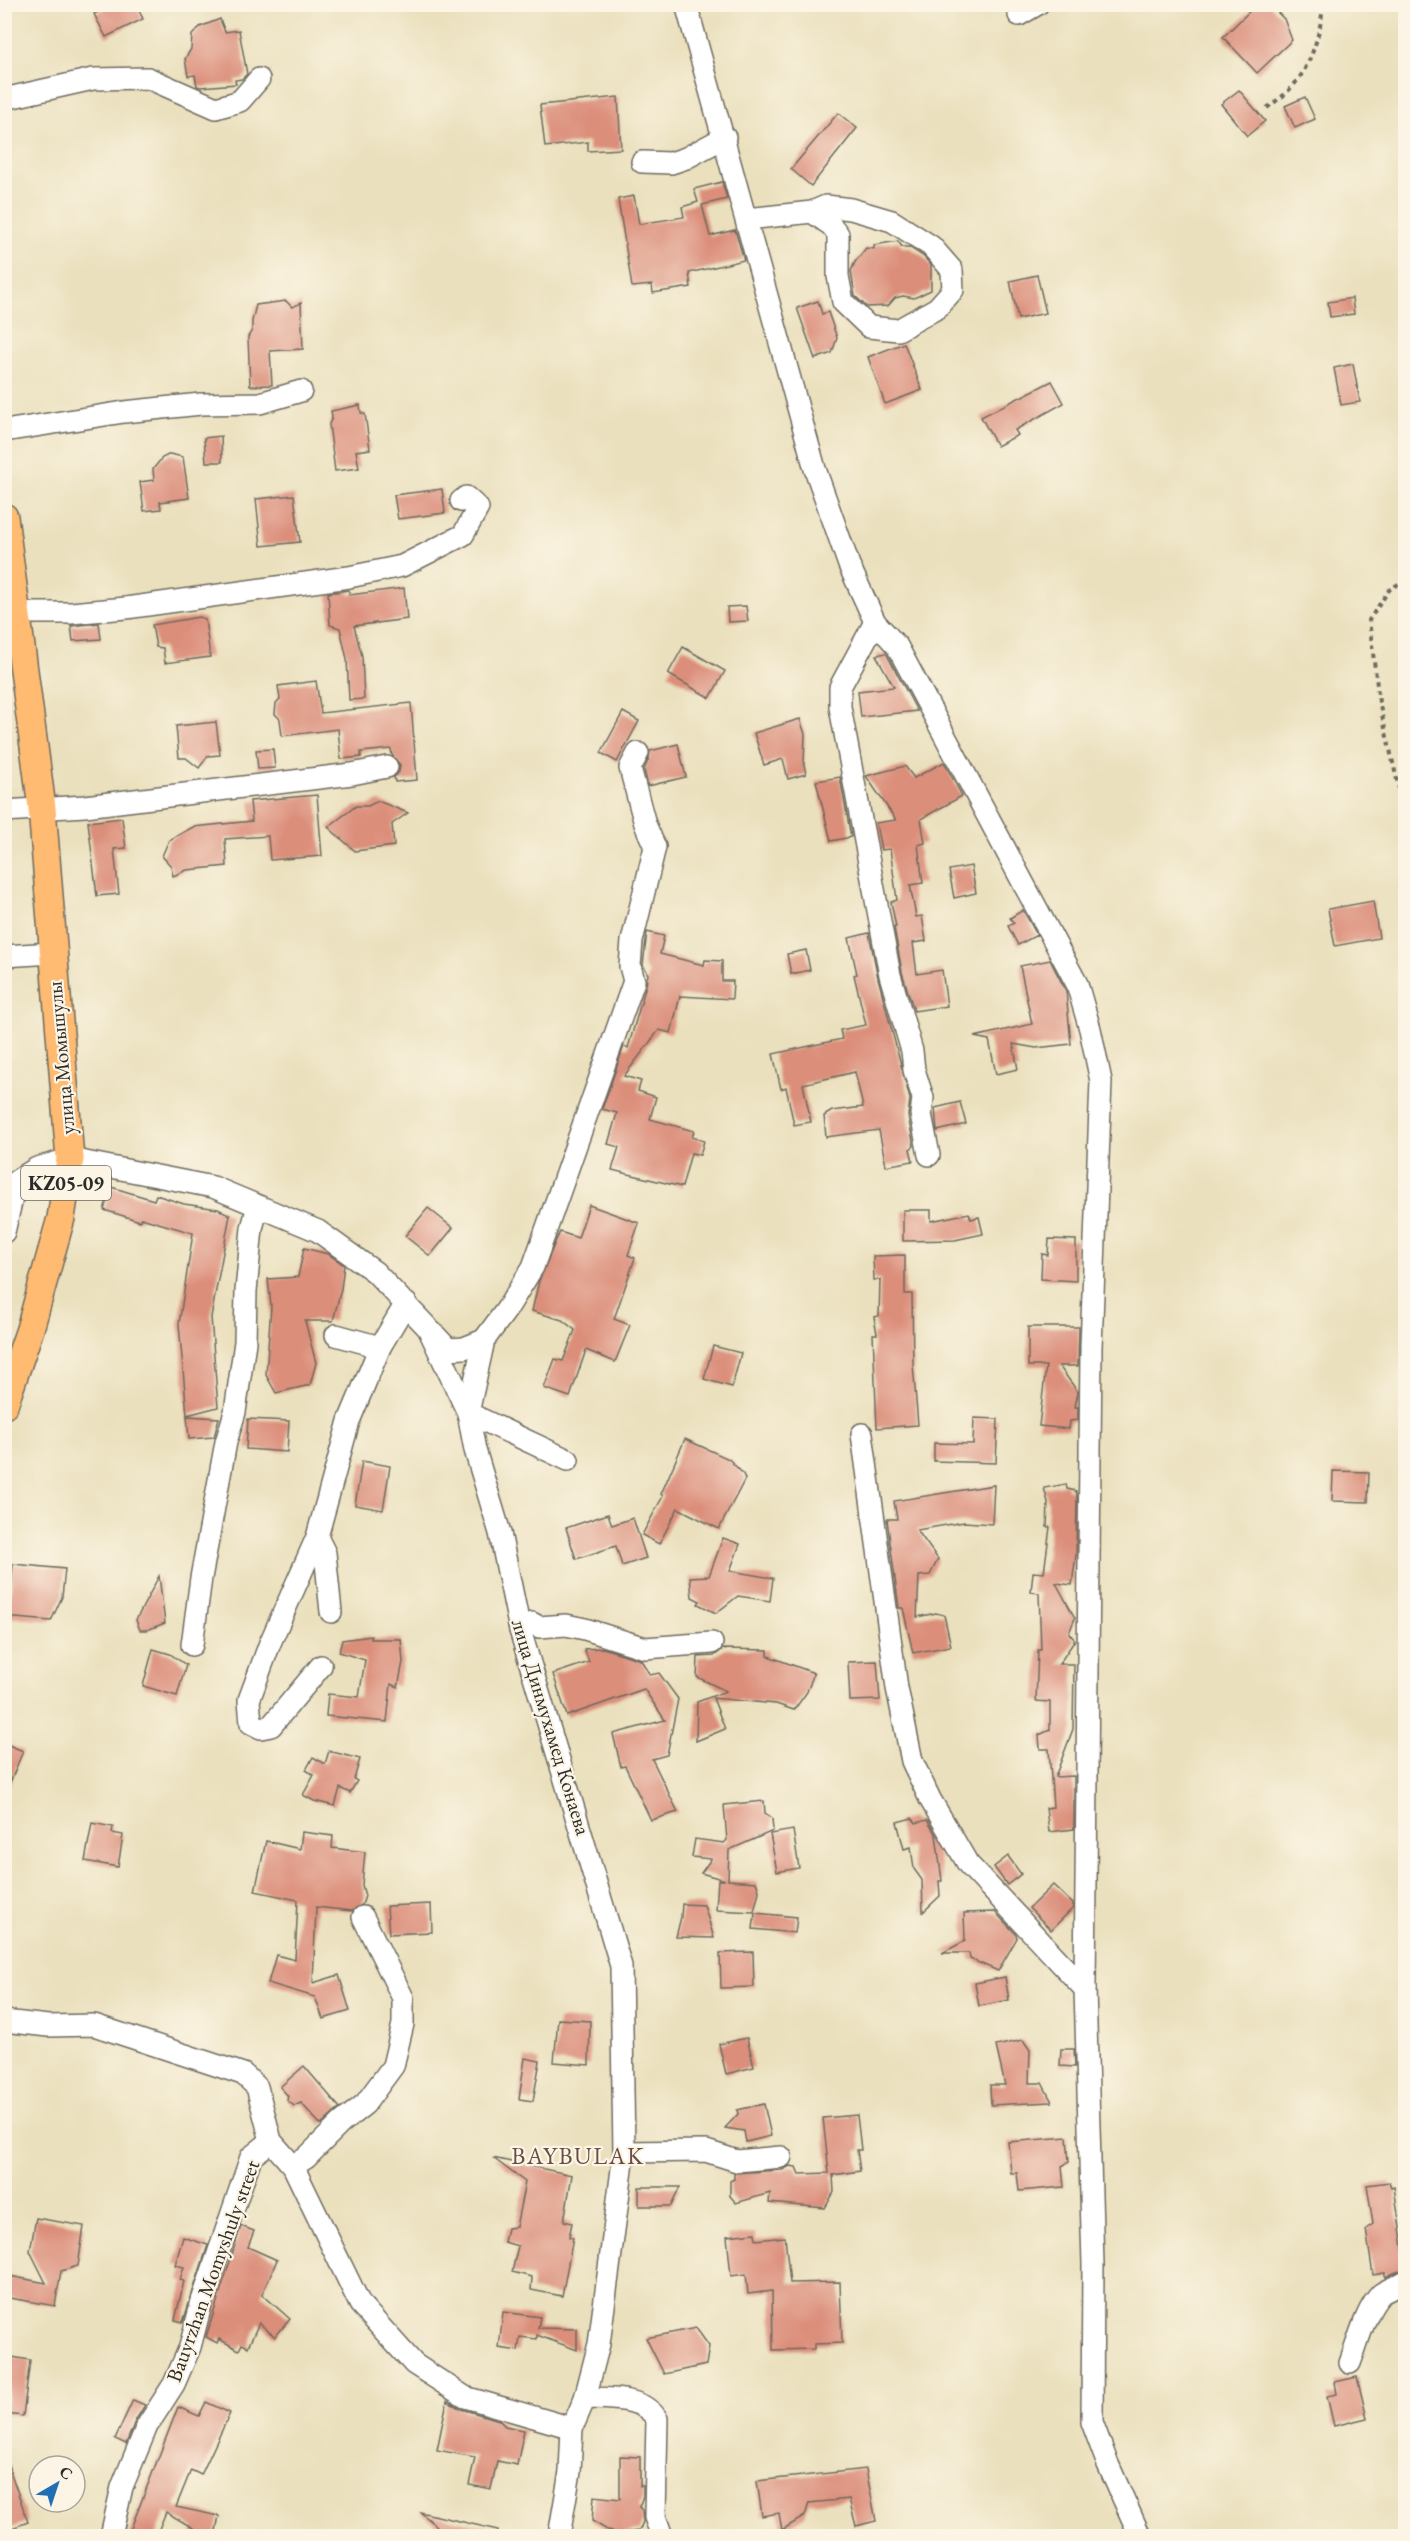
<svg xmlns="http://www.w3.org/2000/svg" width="1410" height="2541" font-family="'EB Garamond',serif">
  <rect width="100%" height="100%" fill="#fcf5e5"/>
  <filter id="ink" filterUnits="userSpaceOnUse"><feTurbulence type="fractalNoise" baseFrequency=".0167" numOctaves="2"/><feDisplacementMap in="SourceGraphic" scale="12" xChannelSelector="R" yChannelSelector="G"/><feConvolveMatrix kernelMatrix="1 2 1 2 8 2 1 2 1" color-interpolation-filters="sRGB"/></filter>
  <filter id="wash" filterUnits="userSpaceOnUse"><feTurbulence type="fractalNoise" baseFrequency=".008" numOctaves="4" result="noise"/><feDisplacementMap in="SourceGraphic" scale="24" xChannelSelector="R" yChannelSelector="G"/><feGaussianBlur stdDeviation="1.35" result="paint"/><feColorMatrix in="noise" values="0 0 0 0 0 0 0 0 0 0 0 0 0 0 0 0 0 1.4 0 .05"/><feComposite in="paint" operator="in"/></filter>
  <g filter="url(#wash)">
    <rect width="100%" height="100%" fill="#eae0bd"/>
    <g id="blocks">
      <g fill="#db8e7a">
        <path d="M114 4H136L143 19 106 37 94 14Z"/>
        <path d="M1257 4H1269L1284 19 1292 40 1257 73 1223 37Z"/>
        <path d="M220 19 225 32 239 30 247 74 242 79 235 80 236 84 201 87 197 86 195 75 188 76 185 59 191 49 192 35 200 27Z"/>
        <path d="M1239 90 1265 121 1247 136 1221 104Z"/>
        <path d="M618 97 621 149 588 151V142L545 147 540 105Z"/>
        <path d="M1305 97 1315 119 1295 128 1285 106Z"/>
        <path d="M838 113 857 128 811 186 791 169Z"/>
        <path d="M722 182 727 199 702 205 710 236 735 230 744 260 689 273 691 287 653 293 652 285 632 287 618 199 634 196 639 224 684 217 682 207 698 202 694 189Z"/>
        <path d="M898 241 902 247H909L923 256 931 265V290L914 298 903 296 895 298 888 306 867 307 855 296 851 271 855 262 866 248 874 249V245Z"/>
        <path d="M1037 275 1046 313 1018 319 1010 281Z"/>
        <path d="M1352 298 1354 314 1330 317 1328 302Z"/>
        <path d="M286 301 292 307 301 303 303 349 270 351 272 385 250 386 248 337 252 330V321L256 305Z"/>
        <path d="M818 301 822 314 828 312 837 338 832 353 815 359 797 308Z"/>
        <path d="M904 343 922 390 885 404 868 357Z"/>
        <path d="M1353 364 1360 402 1341 405 1334 368Z"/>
        <path d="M1052 381 1064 403 1015 430 1018 435 997 446 981 417Z"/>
        <path d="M360 405 361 413 365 414 370 449 356 451 359 468 335 471 329 424 332 418 331 411Z"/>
        <path d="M221 436 222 462H206L204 438Z"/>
        <path d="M170 454 183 457 189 498 160 502 161 509 144 511 140 482 154 480 153 469 162 458Z"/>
        <path d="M442 489 445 513 398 519 394 495Z"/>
        <path d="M294 495 300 542 261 546 256 499Z"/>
        <path d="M404 588 407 619 354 626 362 656 364 699 349 700 347 659 340 628 330 625 328 593 349 590V595Z"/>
        <path d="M746 606 748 621 728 622 727 607Z"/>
        <path d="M199 617 205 619 210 657 165 663 163 648 156 647 152 625Z"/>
        <path d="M99 623 101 639 73 641 71 626Z"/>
        <path d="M683 647 725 671 710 698 668 674Z"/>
        <path d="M886 653 917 711 861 717 858 691 894 687 876 655Z"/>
        <path d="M316 681 321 713 411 703 417 780 395 782 394 777 399 772 400 765 392 755 391 749 361 752V757L341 759 338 729 282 736 280 719 275 714 276 703 280 699 278 686Z"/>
        <path d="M623 712 639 721 617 762 601 753Z"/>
        <path d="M800 719 805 734 804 765 806 774 788 779 783 759 764 765 754 733Z"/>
        <path d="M216 722 220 755 208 756 199 768 186 758H179L176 726Z"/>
        <path d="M678 744 686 777 648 786 644 770 649 758 650 751Z"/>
        <path d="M273 749 275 768 258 769 256 750Z"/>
        <path d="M944 762 962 796 921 819 925 843 918 845 923 883 910 885 916 917 922 916 926 941 913 943 917 974 942 970 947 1006 914 1011 902 972 894 927H896L891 902 897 900 890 849 881 850 876 823 896 820 866 776 905 766 914 778Z"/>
        <path d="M840 777 851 837 831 841 816 781Z"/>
        <path d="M317 795 322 856 270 860 268 836 225 839 227 866 187 870 173 876 171 866 162 856 169 840 193 827 252 821 250 801Z"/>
        <path d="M378 801 408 813 392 824 394 846 355 851 328 827 356 806H368Z"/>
        <path d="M122 818 126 848 114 849 119 894 97 896 88 822Z"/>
        <path d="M971 866 976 893 954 898 949 870Z"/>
        <path d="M1373 901 1379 938 1335 946 1328 909Z"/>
        <path d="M1023 910 1037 935 1018 945 1008 926 1014 923 1010 918Z"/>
        <path d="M647 932 664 936 660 954 704 965 705 960 722 961V981H733L732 999 680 996 671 1033 659 1030 624 1076 641 1081 638 1091 656 1097 650 1119 694 1131 692 1137 704 1141 700 1155 691 1153 682 1187 612 1170 619 1147 608 1144 617 1113 602 1109 624 1046 628 1048 646 985 648 974 643 965Z"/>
        <path d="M869 933 878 978 910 1099 908 1116 914 1146 910 1149 913 1161 886 1166 879 1130 826 1137 824 1116 832 1111 863 1107 855 1072 803 1084 811 1122 794 1125 786 1087 781 1089 773 1054 842 1039 840 1030 866 1025 854 975 857 974 849 938Z"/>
        <path d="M806 950 810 970 791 974 787 954Z"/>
        <path d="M1050 960 1066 991 1071 1044 1036 1048 1013 1044 1018 1069 996 1074 989 1040 974 1037 1032 1024 1020 966Z"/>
        <path d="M960 1102 966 1124 937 1131 935 1108Z"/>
        <path d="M111 1187 154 1200 156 1195 184 1204 218 1209 230 1215 211 1317 218 1407 187 1415 179 1324 193 1233 141 1218 140 1221 104 1210Z"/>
        <path d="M589 1205 639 1223 628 1255 635 1258 614 1319 630 1325 615 1362 586 1350 570 1397 544 1388 555 1359 563 1361 575 1330 562 1320 532 1311 539 1281 556 1240 560 1232 578 1238Z"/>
        <path d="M428 1208 453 1228 430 1256 405 1236Z"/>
        <path d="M903 1210H931V1221L969 1213 971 1219 979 1217 983 1234 955 1240 903 1241Z"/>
        <path d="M1049 1239 1076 1240V1281L1041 1279 1042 1254 1048 1255Z"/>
        <path d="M304 1248 328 1254 344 1265 341 1289 333 1321H305L316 1363 310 1385 276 1393 266 1375 271 1306 268 1279 298 1277Z"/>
        <path d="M905 1255V1294H912L913 1364 918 1425 877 1428 873 1334H877L874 1317 879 1316 880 1280H874L873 1256Z"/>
        <path d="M1028 1327H1079L1078 1366H1059L1078 1392 1075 1407H1078V1420L1070 1421 1069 1429 1039 1426 1046 1366H1028Z"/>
        <path d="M713 1346 741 1353 732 1387 704 1379Z"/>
        <path d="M187 1416 219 1418 214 1437 189 1439Z"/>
        <path d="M974 1418 998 1419 996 1463 934 1461V1443L973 1444Z"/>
        <path d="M248 1419 289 1421 287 1452 246 1449Z"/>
        <path d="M685 1439 729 1459 743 1474 745 1479 719 1529 678 1508 659 1544 642 1535 663 1496 661 1494Z"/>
        <path d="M362 1461 390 1466 383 1510 355 1505Z"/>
        <path d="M1333 1471 1369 1472 1368 1502 1332 1501Z"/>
        <path d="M1066 1484 1067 1489 1076 1491 1077 1495 1076 1554 1072 1585 1056 1583 1075 1618 1069 1633 1075 1640 1059 1664H1074L1073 1729 1055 1777 1074 1776V1829L1049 1832 1046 1808 1053 1807 1049 1749H1040L1039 1735 1050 1730V1702L1036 1701 1038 1650H1041L1039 1593 1031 1592 1033 1572 1044 1573 1050 1527H1047L1048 1502 1044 1488Z"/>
        <path d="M994 1485 992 1524 964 1522 917 1530 938 1559 930 1575 919 1576 917 1617 936 1613 944 1615 951 1646 913 1653 903 1608H899L887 1519H897L894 1501Z"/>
        <path d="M608 1514 612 1525 633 1518 646 1558 622 1566 616 1546 576 1559 566 1528Z"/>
        <path d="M723 1538 740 1544 730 1571 773 1578 770 1601 738 1596 716 1613 698 1604 700 1601 692 1597 690 1577 709 1576Z"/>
        <path d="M13 1564 65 1569 62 1597 51 1621 4 1617 5 1598H10Z"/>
        <path d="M159 1576 165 1623 147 1630H140L136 1620Z"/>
        <path d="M371 1636V1639H401L403 1662 398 1687 391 1684 387 1722 326 1716 328 1694 359 1697 365 1660 339 1652 342 1640Z"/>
        <path d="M603 1648 641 1660 650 1675 659 1673 678 1699 667 1755 652 1759 678 1812 651 1820 625 1766 621 1767 613 1734 665 1720 644 1689 567 1716 553 1674 589 1662 584 1649Z"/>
        <path d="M153 1649 170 1654 186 1665 177 1696 143 1686Z"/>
        <path d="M723 1649 768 1650V1656L814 1673 807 1692 794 1710 776 1704 713 1698 725 1729 696 1741 697 1702 726 1691 697 1677 698 1657 714 1656Z"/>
        <path d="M877 1661 880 1700 850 1701 848 1662Z"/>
        <path d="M4 1743 23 1751 5 1795H4Z"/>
        <path d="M329 1751 360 1759 354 1779 357 1781 350 1793 340 1788 335 1806 314 1801 303 1795 314 1775 306 1770 313 1757 325 1764Z"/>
        <path d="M764 1801 765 1813 772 1818 773 1831 729 1850 728 1880 756 1882 759 1891 754 1912 716 1910 718 1880H725L701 1873 711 1859 692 1857 695 1839 724 1843 727 1840 724 1805Z"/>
        <path d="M912 1818 916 1823 927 1820 936 1835 942 1881H939L940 1896 923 1912 922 1880 914 1869 911 1847 904 1849 897 1822Z"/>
        <path d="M92 1823 113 1827 112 1833 123 1835 118 1867 85 1861Z"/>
        <path d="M793 1830 799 1868 777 1872 770 1834Z"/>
        <path d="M302 1832 333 1836 332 1848 365 1852 362 1885 365 1896 362 1905 352 1911 316 1907 313 1983 339 1975 350 2011 323 2019 315 1997 268 1983 276 1955 295 1960 298 1900 255 1891 266 1841 300 1849Z"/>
        <path d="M1008 1856 1021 1874 1007 1885 994 1867Z"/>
        <path d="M1053 1885 1073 1904V1908L1051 1930 1029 1908Z"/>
        <path d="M431 1904 432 1932 389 1934 387 1906Z"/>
        <path d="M682 1904 704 1905 714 1938 676 1937 681 1917Z"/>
        <path d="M995 1912 1016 1934 1017 1938 998 1971 970 1959 969 1953H942L965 1941 964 1913Z"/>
        <path d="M755 1913 797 1917 795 1933 753 1929Z"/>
        <path d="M753 1952 754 1987 721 1988 720 1953Z"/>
        <path d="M1005 1977 1009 2000 979 2006 975 1983Z"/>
        <path d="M558 2019 590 2021 589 2065 554 2062Z"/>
        <path d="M747 2038 754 2067 726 2074 719 2044Z"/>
        <path d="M1023 2040 1030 2050 1029 2083H1042L1052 2102 991 2105 990 2085H1005L996 2046Z"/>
        <path d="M1061 2049H1074L1075 2067 1060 2066Z"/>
        <path d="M525 2058 540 2061 533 2101 519 2099Z"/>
        <path d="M304 2066 340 2108 321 2125 301 2103 294 2106 287 2100 288 2096 280 2087Z"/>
        <path d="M764 2104 771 2136 746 2142 744 2131 725 2128 738 2114 737 2110Z"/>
        <path d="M857 2115 861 2150H857L860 2171 833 2175 834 2192 825 2208 769 2203 770 2193 736 2203 730 2196V2181L734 2179V2173L782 2170 790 2166 796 2167 799 2174 829 2173 823 2118Z"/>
        <path d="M1067 2137 1069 2162 1062 2166 1064 2187 1019 2191 1017 2173H1011L1008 2142Z"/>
        <path d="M493 2158 572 2175 564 2221 572 2223 569 2237 573 2238 562 2296 531 2290 532 2277 512 2272 518 2246 504 2242 507 2228 516 2227 525 2182Z"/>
        <path d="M1389 2182 1391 2188 1394 2187 1406 2268 1385 2277V2273L1373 2275 1366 2229 1373 2224 1367 2185Z"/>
        <path d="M639 2187H680L671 2206H639Z"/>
        <path d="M36 2218 84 2226 78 2266 61 2271 55 2306 4 2297V2275L46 2283 30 2251Z"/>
        <path d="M241 2226 254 2231 248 2247 277 2260 262 2294 290 2319 275 2337 259 2323 248 2347 242 2344 239 2350 219 2339 217 2343 206 2337Z"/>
        <path d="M755 2233 756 2240 785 2237 790 2283 840 2282 842 2343 814 2344V2349L773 2350 772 2291 748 2294 746 2274 731 2276 727 2236Z"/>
        <path d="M183 2237 208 2245 183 2322 175 2320 184 2281 180 2280 184 2267 175 2265Z"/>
        <path d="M503 2312 540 2317 538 2328 577 2329V2350L537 2335V2339L520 2337 518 2351 499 2348Z"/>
        <path d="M696 2328 709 2346 706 2365 664 2374 646 2338Z"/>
        <path d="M12 2357 30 2360 23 2416 5 2414Z"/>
        <path d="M1357 2377 1367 2418 1334 2426 1327 2396 1337 2394 1335 2382Z"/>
        <path d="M133 2400 145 2405 135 2421 126 2444 115 2439Z"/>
        <path d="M447 2401 461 2409 499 2420 505 2426 524 2430 517 2465 497 2461 491 2489 469 2485 475 2457 437 2450Z"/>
        <path d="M206 2402 230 2413 201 2475 191 2470 176 2507 219 2516 215 2536H192L193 2528 166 2512 156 2536H128L178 2407 199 2416Z"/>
        <path d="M620 2456 640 2457V2486H643V2496L639 2507 642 2510 643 2522 639 2531 614 2534 592 2521 594 2496 620 2499Z"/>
        <path d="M4 2462H7L28 2522 4 2531Z"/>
        <path d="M866 2469 876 2521 856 2526 849 2499 809 2503 805 2516 782 2530 779 2513 762 2516 757 2481Z"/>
        <path d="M420 2512 498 2530 497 2536H449Z"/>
      </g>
    </g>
  </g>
  <g filter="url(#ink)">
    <use href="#blocks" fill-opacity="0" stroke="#6e6a5e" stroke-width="1.5"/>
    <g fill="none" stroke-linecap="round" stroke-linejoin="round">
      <defs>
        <g id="minor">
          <path d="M686 4 815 469 849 565 875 622 897 646 1077 984 1090 1029 1101 1081 1091 1347 1085 1989 1093 2264 1092 2422 1107 2462 1140 2536"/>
          <path d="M1019 15 1038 4"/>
          <path d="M4 99 93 79 148 78 216 108 240 101 259 79"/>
          <path d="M642 162 671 163 686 158 725 137"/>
          <path d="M747 219 812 212 831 225 838 234V276L843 302 869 327 898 330 937 308 953 290 952 270 931 246 892 221 851 209 826 206 812 212"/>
          <path d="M4 431 124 412 201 404 260 403 301 391"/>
          <path d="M17 613H71L126 608 349 577 402 566 463 535 478 508 466 497 461 501"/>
          <path d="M875 622 840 687V707L890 975 912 1051 914 1070 923 1098 921 1114 929 1155"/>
          <path d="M4 811 85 806 352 774 387 767"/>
          <path d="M4 956 53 953"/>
          <path d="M4 1232 16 1181 37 1168 70 1159 213 1187 318 1231 375 1272 428 1328 468 1413 475 1450 500 1533 520 1630 621 1966 624 2152 621 2177 599 2344 585 2398 572 2428 570 2472 559 2536"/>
          <path d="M433 1333 448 1349 464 1348 484 1340"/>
          <path d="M336 1335 380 1347"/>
          <path d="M862 1434 897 1688 912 1761 930 1799 968 1864 1085 1989"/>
          <path d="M568 1460 468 1413 484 1340 507 1309 533 1267 634 981 630 966 632 941 655 847 645 824 630 768 638 753"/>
          <path d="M317 1537 325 1553 331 1612"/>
          <path d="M520 1630 532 1623 539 1627 566 1625 585 1629 645 1648 712 1643"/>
          <path d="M192 1645 201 1578 226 1442 235 1412 245 1342 246 1291 252 1228 258 1206"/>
          <path d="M321 1666 271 1726 261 1728 251 1723 249 1700 270 1643 317 1537 349 1421 380 1347 406 1303"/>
          <path d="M4 2021 48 2026 94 2025 243 2074 257 2087 271 2141 293 2166 360 2304 414 2364 465 2397 572 2428"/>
          <path d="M624 2152 706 2151 737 2161 781 2157"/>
          <path d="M293 2166 306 2158 341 2123 365 2104 393 2066 403 2024V1998L363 1917"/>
          <path d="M1350 2363C1358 2342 1365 2311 1381 2294 1386 2290 1398 2286 1406 2281"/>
          <path d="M585 2398C610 2399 642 2396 657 2419L655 2517 662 2536"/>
          <path d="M111 2536 122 2487 147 2426 174 2384 190 2347 202 2301 251 2157 271 2141"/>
        </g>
        <path id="major" d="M4 517 42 808 70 1159 61 1218 30 1329 4 1405"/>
      </defs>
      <use href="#minor" stroke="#6e6a5e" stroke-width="24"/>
      <use href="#major" stroke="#6e6a5e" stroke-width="30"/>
      <g stroke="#6e6a5e" stroke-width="4" stroke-dasharray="4.5 4.5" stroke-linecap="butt">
        <path d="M1404 4 1406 8"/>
        <path d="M1267 108C1274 102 1283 97 1289 90 1310 70 1321 33 1323 4"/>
        <path d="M1406 579 1389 590 1369 620 1379 702 1406 819"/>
      </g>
      <use href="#minor" stroke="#fff" stroke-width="21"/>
      <use href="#major" stroke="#febb71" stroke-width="27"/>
    </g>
  </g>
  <g text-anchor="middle" stroke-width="4.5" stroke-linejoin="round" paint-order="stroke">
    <rect fill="#fcf5e5" stroke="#6a6863" stroke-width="1.5" x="21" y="1166" width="90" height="34" rx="4.5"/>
    <g font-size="20" font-weight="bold" fill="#2b2b2b">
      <text x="66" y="1190">KZ05-09</text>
    </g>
    <g font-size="21" fill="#2b2b2b" stroke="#fcf5e5">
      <text transform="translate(61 1058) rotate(-95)" y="7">улица Момышулы</text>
      <text transform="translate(551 1727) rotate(73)" y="7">лица Динмухамед Конаева</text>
      <text transform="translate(213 2271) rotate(-70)" y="7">Bauyrzhan Momyshuly street</text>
    </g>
    <g font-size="24" letter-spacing="1.5" fill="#694e47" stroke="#fcf5e5">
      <text x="578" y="2164">BAYBULAK</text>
    </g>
  </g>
  <rect width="1410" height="2541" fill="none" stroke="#fcf5e5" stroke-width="24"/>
  <g transform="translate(57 2484) rotate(39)"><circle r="28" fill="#fcf5e5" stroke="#a8a49b" stroke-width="1.5"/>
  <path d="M0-4.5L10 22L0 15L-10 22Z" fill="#1f6fb2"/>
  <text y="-9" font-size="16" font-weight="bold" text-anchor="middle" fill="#2b2b2b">С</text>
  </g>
</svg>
